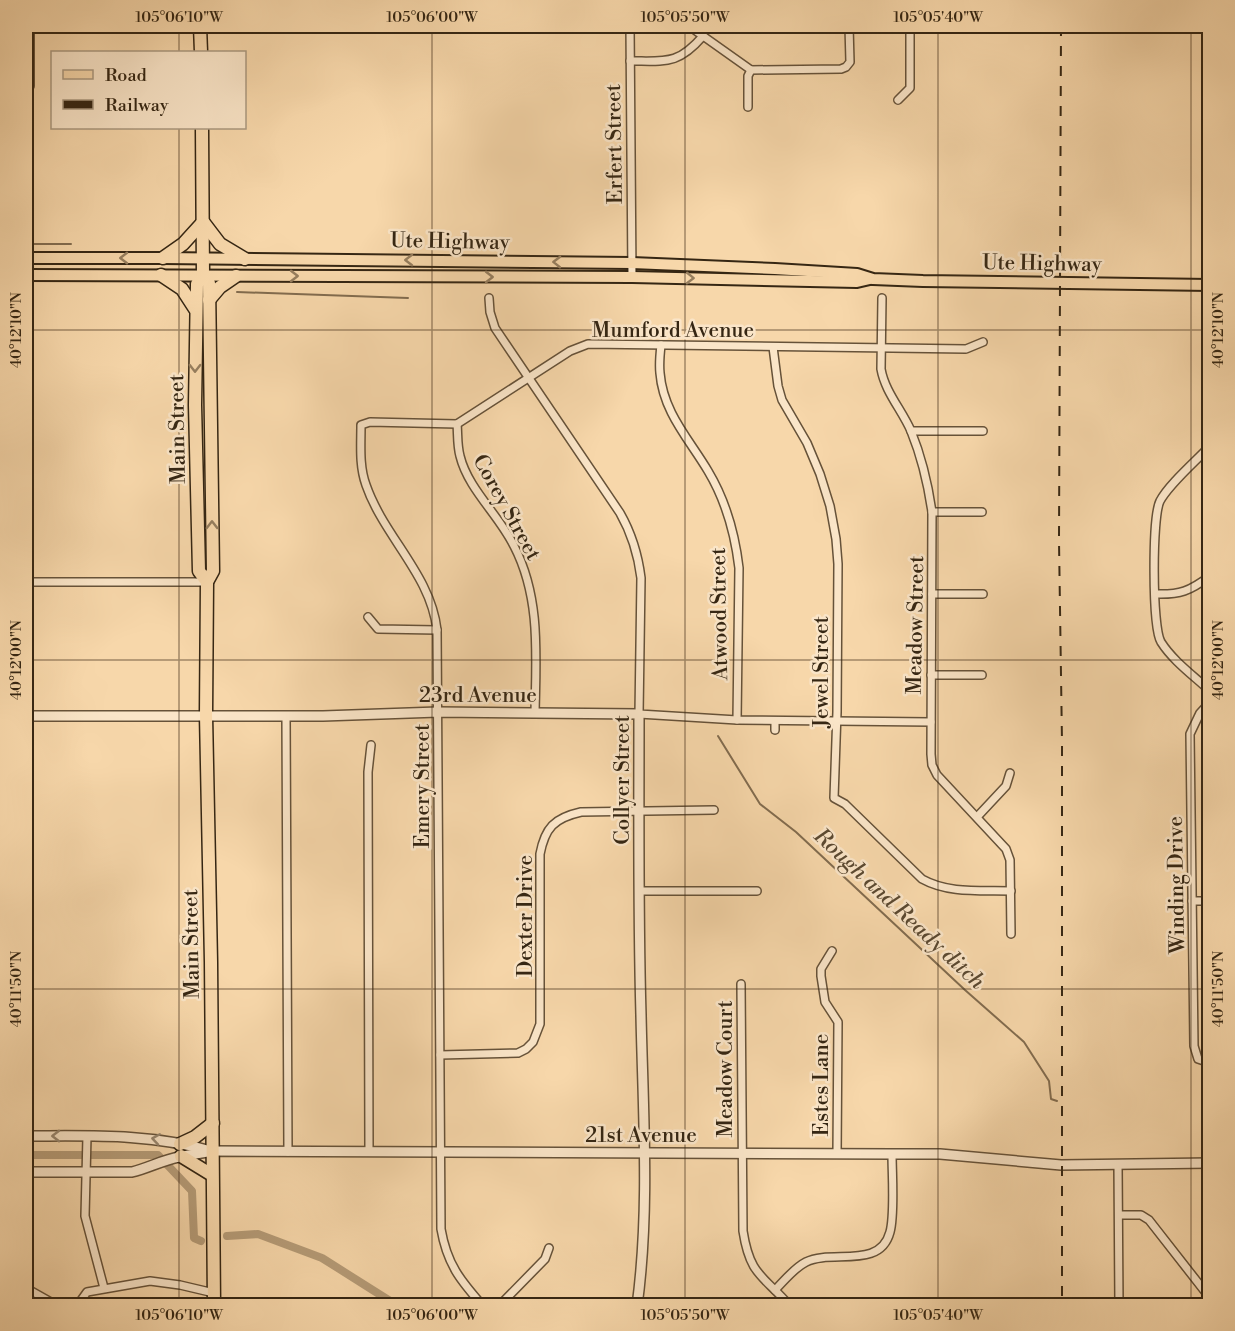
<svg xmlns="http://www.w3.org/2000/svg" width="1235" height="1331" font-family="'Libre Bodoni',serif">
  <rect width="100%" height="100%" fill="#f7d7aa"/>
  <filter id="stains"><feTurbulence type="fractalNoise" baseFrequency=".00333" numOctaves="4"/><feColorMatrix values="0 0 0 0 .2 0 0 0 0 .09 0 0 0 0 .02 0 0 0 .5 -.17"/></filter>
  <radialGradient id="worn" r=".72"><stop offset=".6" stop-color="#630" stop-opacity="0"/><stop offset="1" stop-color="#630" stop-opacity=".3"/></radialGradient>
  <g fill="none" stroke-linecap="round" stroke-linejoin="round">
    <g stroke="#826c4f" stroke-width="2">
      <path d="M26 244H71"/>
      <path d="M237 292 408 298"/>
      <path d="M718 736 760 804 796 832 965 990 1024 1042 1049 1081 1051 1099 1057 1101"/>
    </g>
    <g stroke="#b59b77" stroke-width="8">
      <path d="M26 1155H158L192 1191 194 1238 201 1241"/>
      <path d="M227 1236 258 1234 322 1258 398 1306"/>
    </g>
    <defs>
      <g id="minor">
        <path d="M630 26 632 277"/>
        <path d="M691 26 696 31 751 70 841 69 846 67 850 62 849 26"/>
        <path d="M630 61C666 61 678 65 703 36"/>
        <path d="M30 86V26"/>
        <path d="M898 100 910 88V26"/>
        <path d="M748 107V76L751 70"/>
        <path d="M489 298 490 312 495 328 620 513C632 534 638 554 641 578L639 714 737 720 931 722"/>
        <path d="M882 298 881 369C885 392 902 410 911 431 922 458 928 484 932 512L931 754 932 765 937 775 1006 849 1010 860 1011 934"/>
        <path d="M661 345C660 354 659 364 660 373 663 412 689 439 708 471 726 501 735 534 739 568L737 720"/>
        <path d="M773 347 778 386 782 400 807 443 820 474 830 506 836 539 838 564 837 712 834 798 845 804 922 879C949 894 981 890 1011 891"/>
        <path d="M457 424C458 434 457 445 460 456 468 489 499 515 514 546 541 598 536 656 535 713"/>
        <path d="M911 431H983"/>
        <path d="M1210 446C1196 461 1169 484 1160 501 1152 517 1152 627 1161 642 1173 661 1194 676 1210 691"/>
        <path d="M932 512H982"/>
        <path d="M26 582H207"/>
        <path d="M932 594H983"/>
        <path d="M1155 594C1180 595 1190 591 1210 576"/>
        <path d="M368 617 378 629 437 630"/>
        <path d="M931 675H982"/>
        <path d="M1210 702 1200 713 1190 734 1194 1046 1198 1059 1210 1063"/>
        <path d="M286 716 288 1152"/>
        <path d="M775 721V730"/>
        <path d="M977 817 1006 786 1010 773"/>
        <path d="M640 891H757"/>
        <path d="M1192 901H1210"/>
        <path d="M832 951 821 969V976L825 1002 838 1022 837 1154"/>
        <path d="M741 984 743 1231C750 1276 763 1275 790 1306"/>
        <path d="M440 1055 518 1053 526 1049 533 1042 540 1024V854C545 828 554 818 581 812L714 810"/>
        <path d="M87 1136 85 1216 104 1288"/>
        <path d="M369 1152 368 772 371 745"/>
        <path d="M1118 1164 1119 1306"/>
        <path d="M1119 1215H1141L1149 1220 1210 1298"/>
        <path d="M26 1288 58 1306"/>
        <path d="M775 1290C784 1281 794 1268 806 1262 832 1249 880 1270 890 1232 895 1214 892 1174 892 1154"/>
        <path d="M77 1306 87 1292 150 1281 180 1285 214 1293"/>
        <path d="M483 1306C460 1280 447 1264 441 1229L437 630C431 575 384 537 366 485 359 466 361 445 361 425L370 422 457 424 570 351 588 344 966 349 983 342"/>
        <path d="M499 1306 545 1259 549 1248"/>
      </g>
      <g id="tertiary">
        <path d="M26 716H323L438 712 639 714C639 814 638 914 641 1015 643 1111 650 1210 637 1306"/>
        <path d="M26 1136C88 1136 150 1133 211 1151"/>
        <path d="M26 1172H132C148 1168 163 1160 179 1157 190 1154 201 1154 213 1151L892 1154H940L1061 1165 1210 1163"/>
      </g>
      <g id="primary">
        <path d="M26 258H163L632 263 775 269 857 274 873 279 923 281 1210 285"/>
        <path d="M26 275 632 277 857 282 870 279"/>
      </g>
      <g id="trunk">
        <path d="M200 26 201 52"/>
        <path d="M202 128 203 275 209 283 213 571 207 582 206 715 211 962 214 1306"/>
        <path d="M204 223 220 244 245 259"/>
        <path d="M163 258 183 244 203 222"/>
        <path d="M161 275 182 289 195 309"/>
        <path d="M203 275 197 284 195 405 199 571 207 582"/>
        <path d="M209 300 220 287 236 276"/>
        <path d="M180 1144 195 1137 213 1123"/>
        <path d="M181 1156 212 1175"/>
      </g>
    </defs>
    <use href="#minor" stroke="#665239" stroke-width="10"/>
    <use href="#tertiary" stroke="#665239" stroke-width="12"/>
    <use href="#primary" stroke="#352613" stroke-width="14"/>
    <use href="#trunk" stroke="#352613" stroke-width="15"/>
    <use href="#minor" stroke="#fae5c8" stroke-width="7"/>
    <use href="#tertiary" stroke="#fae5c8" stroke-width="9"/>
    <use href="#primary" stroke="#f7d7aa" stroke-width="10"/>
    <use href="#trunk" stroke="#f7d7aa" stroke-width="12"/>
    <path stroke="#352613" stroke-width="2" stroke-dasharray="10 10" stroke-linecap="butt" d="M1061 26 1059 541 1062 742V1306"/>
  </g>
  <defs><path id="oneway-chevron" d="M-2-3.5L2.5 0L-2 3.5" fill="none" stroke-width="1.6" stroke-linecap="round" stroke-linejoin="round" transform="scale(1.5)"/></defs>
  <g stroke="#967e5e">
    <use href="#oneway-chevron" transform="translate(124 258) rotate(180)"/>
    <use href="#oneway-chevron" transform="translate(409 260) rotate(-180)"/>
    <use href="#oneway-chevron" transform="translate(557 262) rotate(-179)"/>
    <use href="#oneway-chevron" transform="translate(294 276)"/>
    <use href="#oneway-chevron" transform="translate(489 277)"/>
    <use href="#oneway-chevron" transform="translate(690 278) rotate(1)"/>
    <use href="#oneway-chevron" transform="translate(195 368) rotate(90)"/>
    <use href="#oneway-chevron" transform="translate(212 525) rotate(-90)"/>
  </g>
  <g stroke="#98866e">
    <use href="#oneway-chevron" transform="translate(56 1136) rotate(-180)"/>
    <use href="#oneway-chevron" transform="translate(156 1139) rotate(-171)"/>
  </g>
  <path fill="none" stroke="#352613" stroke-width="1.5" stroke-opacity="0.45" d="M179 26V52M432 26V1306M685 26V1306M938 26V1306M1191 26V1306M179 128V1306M26 330H1210M26 660H1210M26 989H1210"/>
  <g text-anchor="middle" stroke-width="5" stroke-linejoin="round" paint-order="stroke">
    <g font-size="21" fill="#352613" stroke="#fae5c8">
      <text transform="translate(614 144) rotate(-91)" y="7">Erfert Street</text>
      <text transform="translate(450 241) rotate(1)" y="7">Ute Highway</text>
      <text transform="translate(1042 263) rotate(1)" y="7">Ute Highway</text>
      <text x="673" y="337">Mumford Avenue</text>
      <text transform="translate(177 429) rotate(-91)" y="7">Main Street</text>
      <text transform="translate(507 507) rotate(61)" y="7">Corey Street</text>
      <text transform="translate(719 614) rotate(-91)" y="7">Atwood Street</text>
      <text transform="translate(915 625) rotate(-89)" y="7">Meadow Street</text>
      <text transform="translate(821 672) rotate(-90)" y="7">Jewel Street</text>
      <text x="478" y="702">23rd Avenue</text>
      <text transform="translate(622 780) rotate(-90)" y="7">Collyer Street</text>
      <text transform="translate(422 786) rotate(-90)" y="7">Emery Street</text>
      <text transform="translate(1176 885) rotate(-91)" y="7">Winding Drive</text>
      <text transform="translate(525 916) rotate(-90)" y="7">Dexter Drive</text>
      <text transform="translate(191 944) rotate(-91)" y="7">Main Street</text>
      <text transform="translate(725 1069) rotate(-90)" y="7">Meadow Court</text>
      <text transform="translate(821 1085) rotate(-90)" y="7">Estes Lane</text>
      <text x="641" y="1142">21st Avenue</text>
    </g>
    <g font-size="22" font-style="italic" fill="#5b4931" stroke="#fae5c8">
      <text transform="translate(900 908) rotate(43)" y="8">Rough and Ready ditch</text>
    </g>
  </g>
  <rect width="1235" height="1331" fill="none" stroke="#f7d7aa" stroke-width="66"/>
  <rect x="51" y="51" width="195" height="78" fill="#fae5c8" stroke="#ab9980" stroke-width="1.5"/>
  <rect x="63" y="70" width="30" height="9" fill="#f7d7aa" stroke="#ab9980" stroke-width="1.5"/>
  <text x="105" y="81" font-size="18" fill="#352613">Road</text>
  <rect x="63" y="100" width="30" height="9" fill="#352613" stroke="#ab9980" stroke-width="1.5"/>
  <text x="105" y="111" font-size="18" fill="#352613">Railway</text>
  <rect x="33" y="33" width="1169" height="1265" fill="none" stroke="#352613" stroke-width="2"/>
  <g font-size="15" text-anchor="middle" fill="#352613">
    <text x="179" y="22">105°06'10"W</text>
    <text x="432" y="22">105°06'00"W</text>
    <text x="685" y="22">105°05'50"W</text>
    <text x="938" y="22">105°05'40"W</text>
    <text transform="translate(16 330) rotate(-90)" y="5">40°12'10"N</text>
    <text transform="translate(1218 330) rotate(-90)" y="5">40°12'10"N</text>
    <text transform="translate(16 660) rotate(-90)" y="5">40°12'00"N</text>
    <text transform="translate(1218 660) rotate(-90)" y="5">40°12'00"N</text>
    <text transform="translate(16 989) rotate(-90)" y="5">40°11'50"N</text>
    <text transform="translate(1218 989) rotate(-90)" y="5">40°11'50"N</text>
    <text x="179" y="1320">105°06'10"W</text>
    <text x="432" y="1320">105°06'00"W</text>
    <text x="685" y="1320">105°05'50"W</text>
    <text x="938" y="1320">105°05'40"W</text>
  </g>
  <rect width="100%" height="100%" filter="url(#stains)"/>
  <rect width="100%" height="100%" fill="url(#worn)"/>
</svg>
